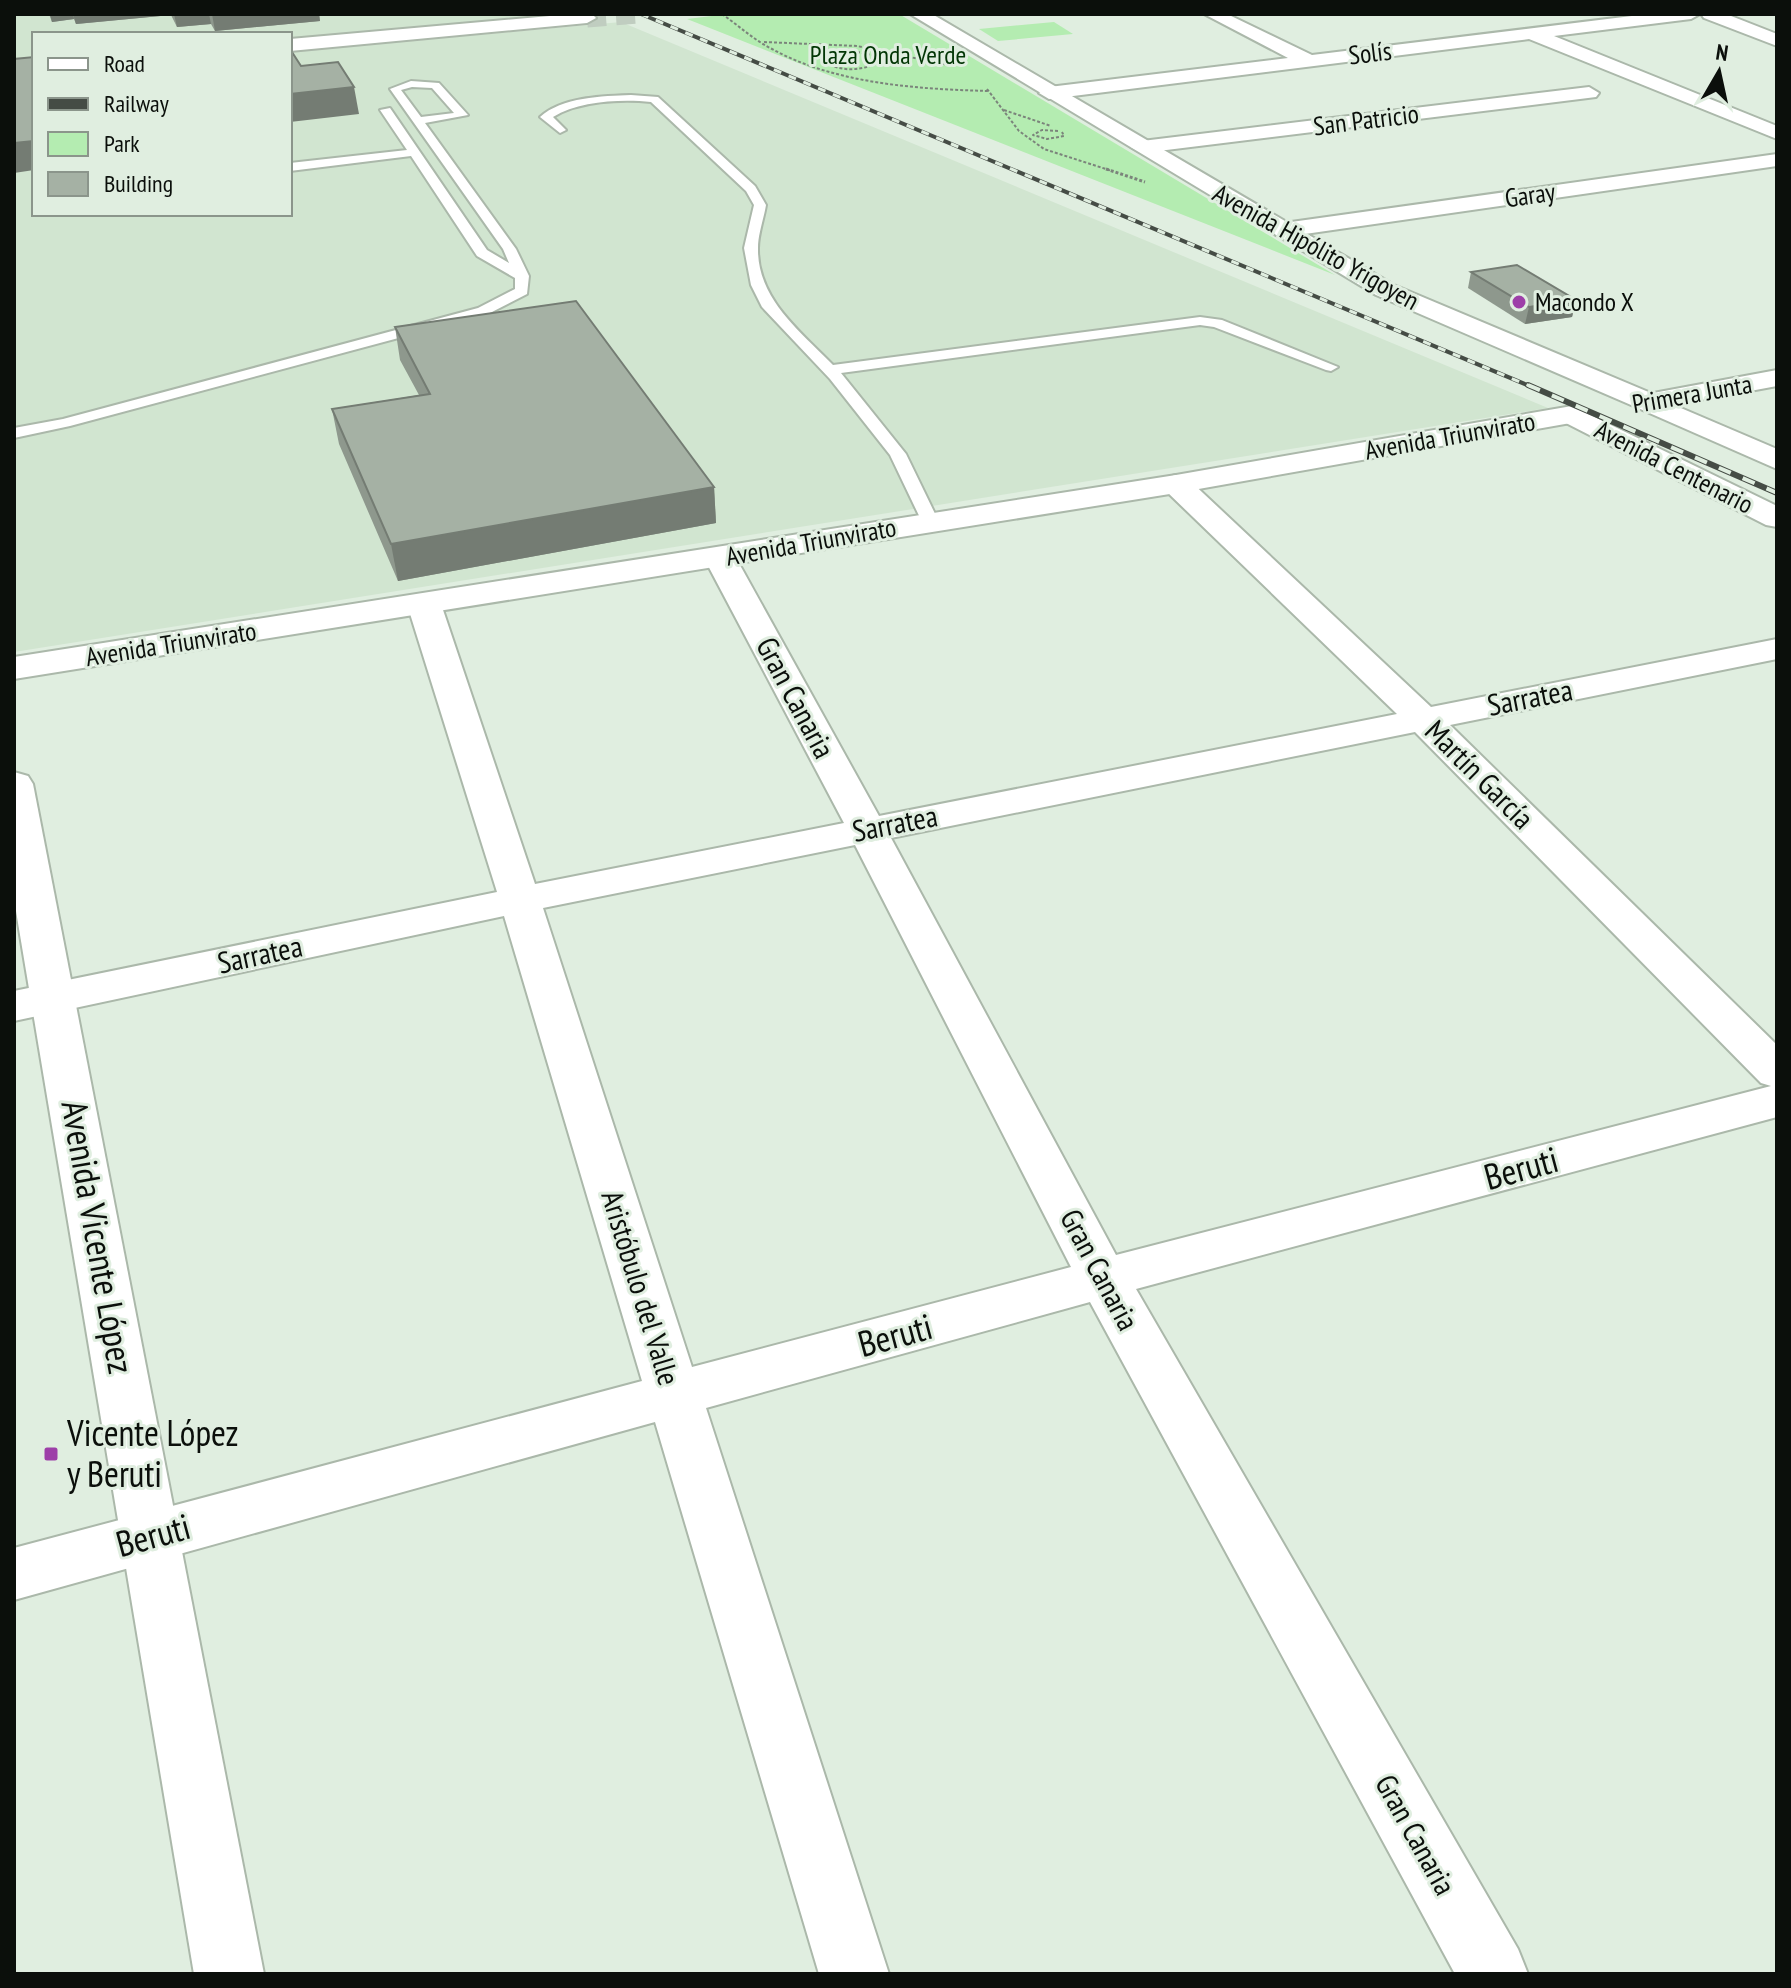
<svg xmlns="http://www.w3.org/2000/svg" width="1791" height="1988" font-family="'PT Sans Narrow',sans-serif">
  <rect width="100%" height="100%" fill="#e0eee0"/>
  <g fill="#d1e5d0">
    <path d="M14 14H561L290 38V34H34V61L14 63Z"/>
    <path d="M621 22 1548 408 14 652V77L34 75V214H290V52Z"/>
  </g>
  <g fill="#b4ecb1">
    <path d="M728 14H899L1335 275 687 19Z"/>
    <path d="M1054 22 1073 34 998 41 979 29Z"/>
  </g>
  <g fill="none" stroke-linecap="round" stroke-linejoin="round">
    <path stroke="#c0cdc0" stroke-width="19" stroke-dasharray="19 10" stroke-linecap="butt" d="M587 18 639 14"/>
    <defs>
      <g id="service">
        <path d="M411 81 439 83 468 115 425 123 516 249 529 276 527 294 488 314 70 426 14 438V428L63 419 478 308 515 289V278L477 256 411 156 290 171V163L407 150 380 110 390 108 487 250 509 263 503 249 390 89ZM412 87 432 88 454 113 421 117 401 90Z"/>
        <path d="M631 95 658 97 755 186 766 205C764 218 758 234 758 248 757 299 801 332 833 365L1200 317 1222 320 1338 367 1331 371 1326 370 1214 327 1200 325 841 373 906 454 939 522 930 527 924 526 890 455 830 379 762 307 751 285 744 248 754 205 746 191 651 102C621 99 579 101 553 117L566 130 560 133 540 117C562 97 602 96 631 95Z"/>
      </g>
      <g id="minor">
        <path d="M1204 14H1227L1312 55 1648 14H1700L1691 19 1554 36 1777 126V139L1529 39 1049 99 1039 93 1049 87 1288 58Z"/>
        <path d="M1701 14H1726L1777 34V46L1704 18Z"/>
        <path d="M1589 87 1599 93 1596 97 1142 153 1131 147 1142 141Z"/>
        <path d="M1777 154V166L1284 237 1276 235 1272 230 1276 225 1284 223Z"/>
        <path d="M1648 394 1777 449V469L1638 408 1634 402 1638 396Z"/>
        <path d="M1176 475 1187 478 1431 707 1777 639V659L1450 725 1777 1045V1117L1136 1289 1518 1949 1528 1974H1455L1090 1302 706 1408 889 1974H819L655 1422 14 1600V1548L642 1381 504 916 14 1021V991L497 892 407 604 412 597 424 594 436 597 441 604 535 884 844 823 704 558 709 551 720 548 731 551 736 558 879 816 1397 714 1165 490 1161 484 1165 478ZM1415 732 1761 1083 1771 1086 1116 1255 891 838ZM855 845 1071 1267 692 1367 543 908Z"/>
      </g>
      <g id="tertiary">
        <path d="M1777 370V386L1648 410 1638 408 1634 402 1638 396 1648 394Z"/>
        <path d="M1572 406 1582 409 1586 415 1582 421 1176 493 14 679V657L1176 475Z"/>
      </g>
      <g id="secondary">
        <path d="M572 14H592L596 18 587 23 290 51V39Z"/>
        <path d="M910 14H932L1394 285 1658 396 1662 402 1658 408 1648 410 1638 408 1376 295Z"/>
        <path d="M1572 406 1777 506V527L1766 525 1562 421 1558 415 1562 409Z"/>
        <path d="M14 772 28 776 33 784 264 1974H194L14 899Z"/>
      </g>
    </defs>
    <use href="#service" stroke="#abb8aa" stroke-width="4"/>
    <use href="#minor" stroke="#abb8aa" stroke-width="4"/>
    <use href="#tertiary" stroke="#abb8aa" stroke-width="4"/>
    <use href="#secondary" stroke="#abb8aa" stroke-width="4"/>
    <g stroke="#7b847b" stroke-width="2" stroke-dasharray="3 2" stroke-linecap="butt">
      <path d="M722 14C739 26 754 40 772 49 836 84 917 89 988 91"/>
      <path d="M764 42 857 46 948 65"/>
      <path d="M857 52 873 55 880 62C861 71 840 73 822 60L830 55Z"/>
      <path d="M987 89 1019 131 1044 149 1112 171"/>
      <path d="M1004 110 1051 126"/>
      <path d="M1058 131 1042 130 1033 135 1047 139 1064 136 1062 132"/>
    </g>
    <path stroke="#7b847b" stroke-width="3" stroke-dasharray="3 2" stroke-linecap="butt" d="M1106 169 1145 182"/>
    <use href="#service" fill="#fff" fill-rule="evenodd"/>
    <use href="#minor" fill="#fff" fill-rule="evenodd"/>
    <use href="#tertiary" fill="#fff" fill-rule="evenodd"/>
    <use href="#secondary" fill="#fff" fill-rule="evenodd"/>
    <defs>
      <path id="rail-far1" d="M641 14 1532 387"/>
      <path id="rail" d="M1528 385 1777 493"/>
    </defs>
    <use href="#rail-far1" stroke="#454c45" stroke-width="4"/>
    <use href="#rail" stroke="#454c45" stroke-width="6"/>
    <use href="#rail-far1" stroke="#e0eee0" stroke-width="3" stroke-dasharray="8" stroke-linecap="butt"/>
    <use href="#rail" stroke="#e0eee0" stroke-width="4" stroke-dasharray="13" stroke-linecap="butt"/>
  </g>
  <g fill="#8e988d">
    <path d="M49 14H319L320 21 215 31 211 24 177 27 171 15 76 24 74 19 52 22Z"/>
    <path d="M1471 272 1576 300 1572 317 1525 324 1468 288Z"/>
    <path d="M395 327 714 487 716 523 398 581 339 444 332 409 419 395 400 360Z"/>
  </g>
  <g fill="#747c73">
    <path d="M50 14H73L74 19 52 22Z"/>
    <path d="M73 14H171V15L76 24Z"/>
    <path d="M174 14H209L211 24 177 27Z"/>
    <path d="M212 14H319L320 21 215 31Z"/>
    <path d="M354 87 359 114 290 122V94Z"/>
    <path d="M34 141V170L14 173V143Z"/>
    <path d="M1576 300 1572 317 1525 324 1529 307Z"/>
    <path d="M714 487 716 523 398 581 391 544Z"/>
  </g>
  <g fill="#a5b1a4" stroke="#747c73" stroke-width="2">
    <path d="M279 32 281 34H259Z"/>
    <path d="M290 49 301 66 338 62 354 87 290 94Z"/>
    <path d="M34 57V141L14 143V59Z"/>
    <path d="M1517 265 1576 300 1529 307 1471 272Z"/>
    <path d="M576 301 714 487 391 544 332 409 430 394 395 327Z"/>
  </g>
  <g fill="#9d3fa8" stroke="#e0eee0" stroke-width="3">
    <circle cx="1519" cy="302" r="8"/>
    <rect x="43" y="1446" width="16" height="16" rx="4"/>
  </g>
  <g text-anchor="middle" stroke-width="6" stroke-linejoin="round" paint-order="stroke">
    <g font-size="26" fill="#0b0f0b" stroke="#e0eee0">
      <text transform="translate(1370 53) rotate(-7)" y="9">Solís</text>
      <text transform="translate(1366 120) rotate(-7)" y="9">San Patricio</text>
      <text transform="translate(1530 195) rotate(-8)" y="9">Garay</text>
      <text transform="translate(1316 247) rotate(29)" y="9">Avenida Hipólito Yrigoyen</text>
      <text transform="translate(1692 394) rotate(-10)" y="9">Primera Junta</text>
      <text transform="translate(1450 436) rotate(-10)" y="9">Avenida Triunvirato</text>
      <text transform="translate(1674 467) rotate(27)" y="9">Avenida Centenario</text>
      <text transform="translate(811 542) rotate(-10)" y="9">Avenida Triunvirato</text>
      <text transform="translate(171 644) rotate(-9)" y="9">Avenida Triunvirato</text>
    </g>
    <g font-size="26" fill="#023605" stroke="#e0eee0">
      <text x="888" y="64">Plaza Onda Verde</text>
    </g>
    <g font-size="26" fill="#0b0f0b" stroke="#e0eee0" text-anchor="start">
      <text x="1535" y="311">Macondo X</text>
    </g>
    <g font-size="30" fill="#0b0f0b" stroke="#e0eee0">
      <text transform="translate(795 698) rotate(62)" y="10">Gran Canaria</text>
      <text transform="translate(1530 698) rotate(-11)" y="10">Sarratea</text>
      <text transform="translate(1479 775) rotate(45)" y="10">Martín García</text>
      <text transform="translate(895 824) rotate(-11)" y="10">Sarratea</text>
      <text transform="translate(260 955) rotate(-12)" y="10">Sarratea</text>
      <text transform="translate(1099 1270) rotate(62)" y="10">Gran Canaria</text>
      <text transform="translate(640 1288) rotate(73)" y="10">Aristóbulo del Valle</text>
      <text transform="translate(1415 1835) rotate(61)" y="10">Gran Canaria</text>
    </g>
    <g font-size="36" fill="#0b0f0b" stroke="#e0eee0">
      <text transform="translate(1521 1168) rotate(-15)" y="13">Beruti</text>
      <text transform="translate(98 1237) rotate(80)" y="13">Avenida Vicente López</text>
      <text transform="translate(895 1335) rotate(-15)" y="13">Beruti</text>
      <text transform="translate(153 1535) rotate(-15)" y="13">Beruti</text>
    </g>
    <g font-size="36" fill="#0b0f0b" stroke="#e0eee0" text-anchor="start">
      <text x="67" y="1446">Vicente López<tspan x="67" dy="41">y Beruti</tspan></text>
    </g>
  </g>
  <rect width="1791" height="1988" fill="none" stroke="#0b0f0b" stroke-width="32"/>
  <rect x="32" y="32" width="260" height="184" fill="#e0eee0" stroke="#8b958b" stroke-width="2"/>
  <rect x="48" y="58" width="40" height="12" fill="#ffffff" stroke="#8b958b" stroke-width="2"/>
  <text x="104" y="72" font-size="24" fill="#0b0f0b">Road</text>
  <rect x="48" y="98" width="40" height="12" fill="#454c45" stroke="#8b958b" stroke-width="2"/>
  <text x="104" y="112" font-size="24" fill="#0b0f0b">Railway</text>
  <rect x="48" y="132" width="40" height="24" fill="#b4ecb1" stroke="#8b958b" stroke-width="2"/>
  <text x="104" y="152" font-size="24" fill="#0b0f0b">Park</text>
  <rect x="48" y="172" width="40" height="24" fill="#a5b1a4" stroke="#8b958b" stroke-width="2"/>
  <text x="104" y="192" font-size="24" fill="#0b0f0b">Building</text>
  <g transform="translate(1719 72) rotate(9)" stroke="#e0eee0" stroke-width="6" paint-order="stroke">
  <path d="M0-6L14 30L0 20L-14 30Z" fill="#0b0f0b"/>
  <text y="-12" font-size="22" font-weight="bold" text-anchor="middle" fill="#0b0f0b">N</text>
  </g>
</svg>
